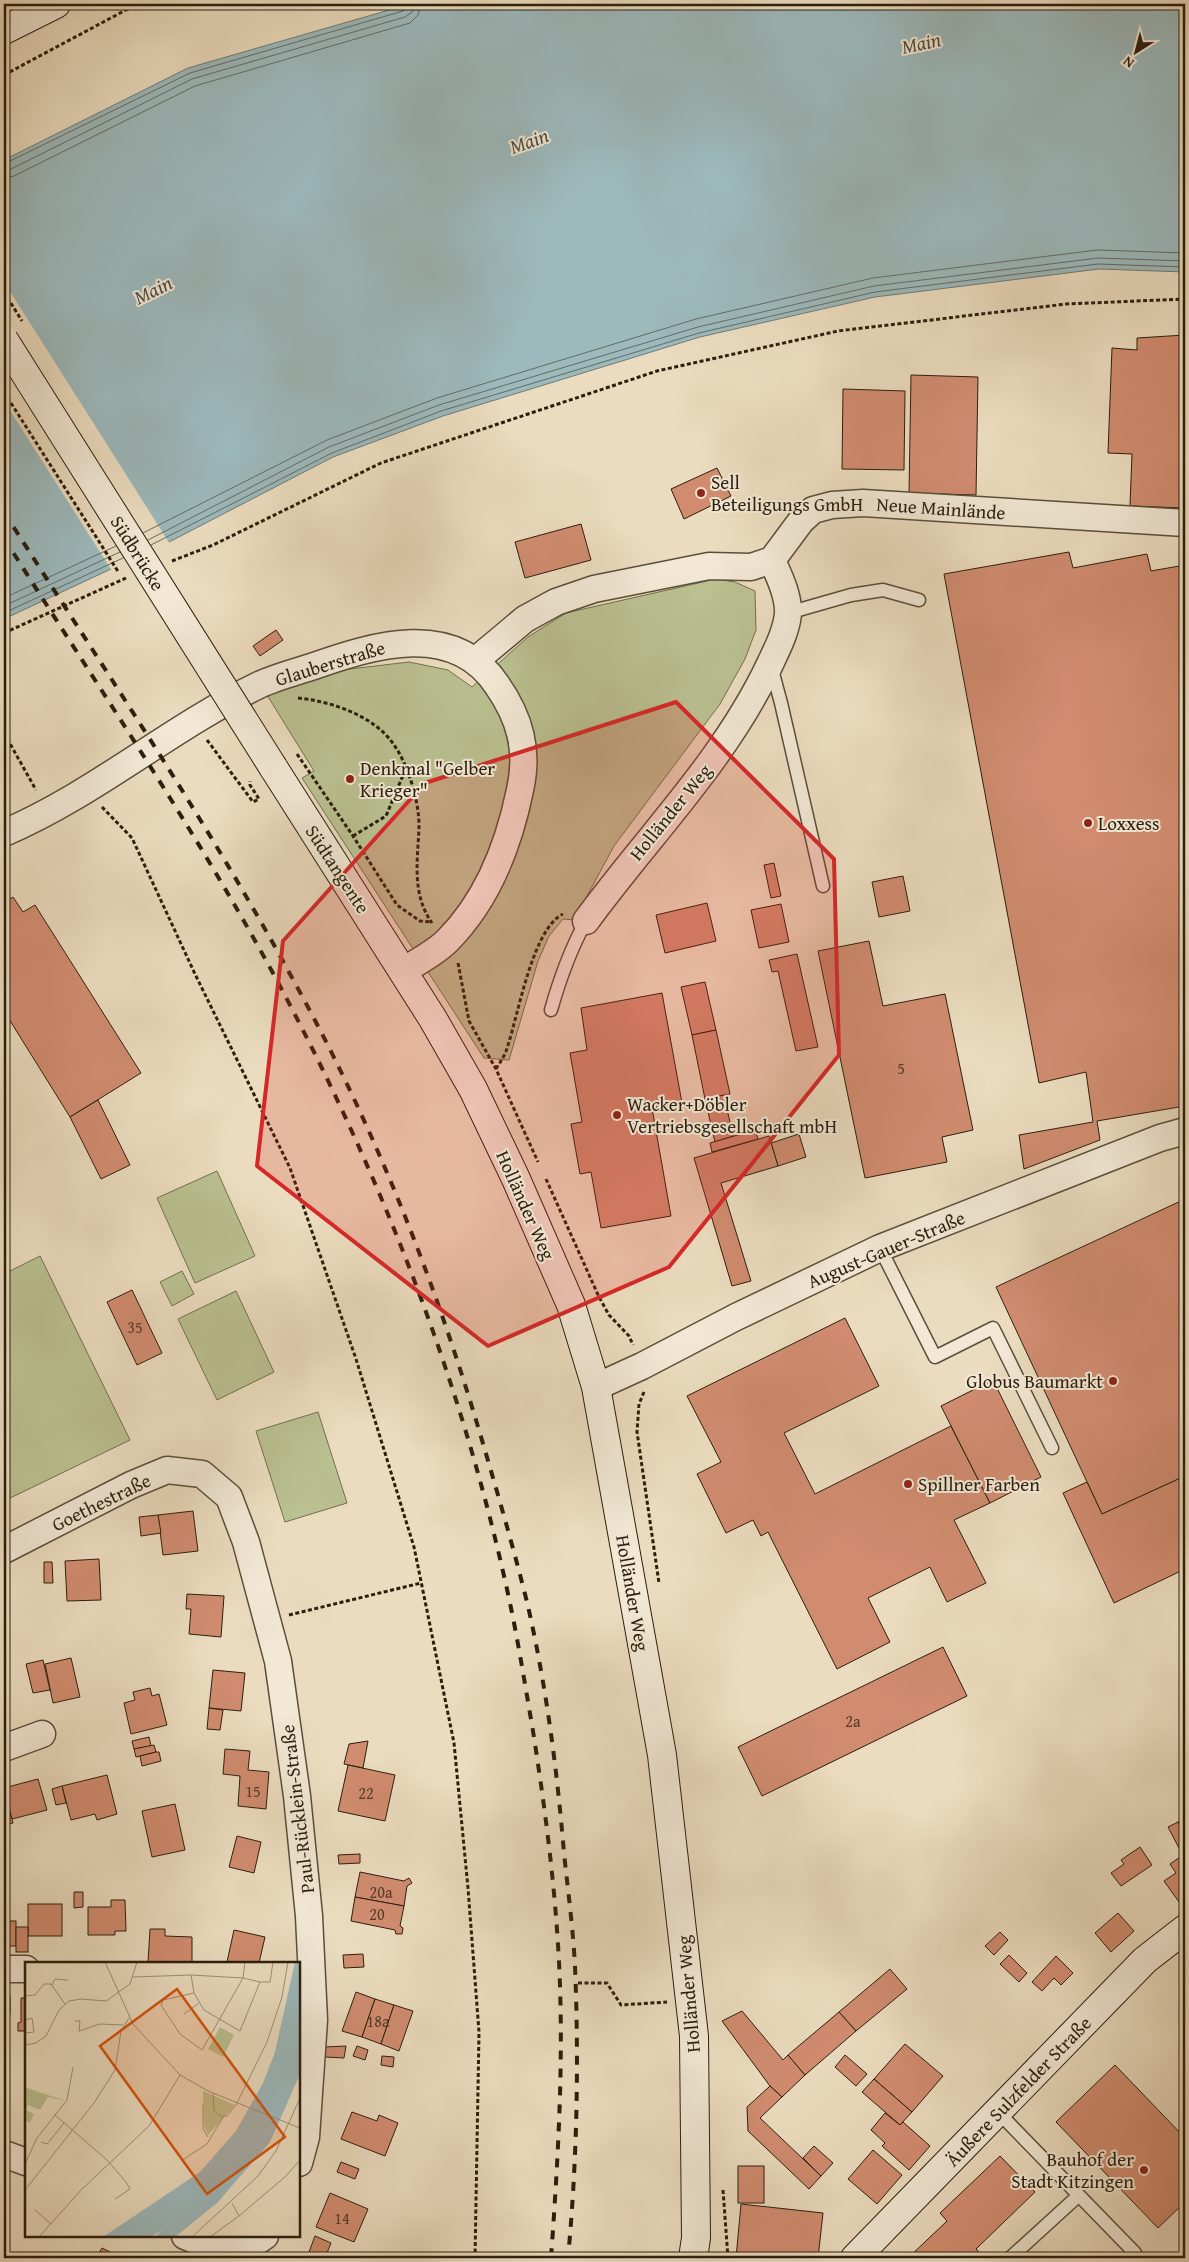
<svg xmlns="http://www.w3.org/2000/svg" width="1189" height="2262" font-family="'Gentium Book Plus',serif">
  <rect width="100%" height="100%" fill="#ebdcbf"/>
  <filter id="stains"><feTurbulence type="fractalNoise" baseFrequency=".004" numOctaves="4"/><feColorMatrix values="0 0 0 0 .2 0 0 0 0 .09 0 0 0 0 .02 0 0 0 .5 -.17"/></filter>
  <radialGradient id="worn" r=".72"><stop offset=".6" stop-color="#630" stop-opacity="0"/><stop offset="1" stop-color="#630" stop-opacity=".3"/></radialGradient>
  <g fill="#bac090" stroke="#726f4e">
    <path d="M716 579 735 582 755 591 756 630 745 659 720 704 614 846 574 920 563 919 549 936 538 961 509 1060 484 1058 302 778 314 771 267 695 333 671 409 662 448 670 472 687 528 637 566 613Z"/>
    <path d="M217 1171 255 1256 195 1283 157 1198Z"/>
    <path d="M40 1256 130 1440 4 1501V1274Z"/>
    <path d="M182 1271 194 1294 172 1306 160 1282Z"/>
    <path d="M236 1291 274 1372 217 1400 178 1319Z"/>
    <path d="M318 1412 347 1503 285 1522 256 1431Z"/>
  </g>
  <path fill="#9cb9bc" stroke="#6f7b76" d="M410 4H1185V272L1099 269 875 297 700 337 443 416 333 457 173 540 4 619V160L188 68Z"/>
  <path fill="#ebdcbf" d="M4 282 170 544 112 571 4 401Z"/>
  <g fill="none" stroke-linecap="round" stroke-linejoin="round">
    <g stroke="#646c64" stroke-width="1">
      <path d="M4 164 190 73 403 11 407 4"/>
      <path d="M4 170 11 169 192 79 405 17 412 12 414 4"/>
      <path d="M4 178 14 176 195 86 410 23 418 15 421 4"/>
      <path d="M143 533 327 440 437 398 696 319 873 278 1097 250 1185 253"/>
      <path d="M148 540 329 447 439 405 698 327 874 286 1098 258 1185 261"/>
      <path d="M151 545 332 453 441 411 699 333 875 292 1098 264 1185 267"/>
      <path d="M4 598 116 546"/>
      <path d="M4 606 120 552"/>
      <path d="M4 613 123 558"/>
    </g>
  </g>
  <g fill="#d18c70" stroke="#2b1e0d">
    <path d="M1185 335V508L1130 506 1132 454 1108 453 1112 348 1137 350V338Z"/>
    <path d="M911 375 978 377 976 495 909 493Z"/>
    <path d="M843 389 905 391 904 470 842 469Z"/>
    <path d="M717 468 731 496 684 519 671 489Z"/>
    <path d="M581 524 591 560 525 578 515 542Z"/>
    <path d="M1069 552 1073 568 1147 554 1151 571 1185 565V1106L1097 1121 1100 1140 1024 1169 1019 1135 1093 1122 1086 1072 1039 1083 944 574Z"/>
    <path d="M276 630 283 640 260 656 253 646Z"/>
    <path d="M774 863 781 896 771 898 764 865Z"/>
    <path d="M903 876 910 911 879 917 872 882Z"/>
    <path d="M13 897 23 912 35 905 141 1073 70 1117 4 1011V903Z"/>
    <path d="M707 903 716 941 665 953 656 915Z"/>
    <path d="M781 904 789 942 759 948 751 910Z"/>
    <path d="M869 941 883 1006 945 994 973 1130 942 1137 947 1162 865 1178 818 951Z"/>
    <path d="M797 954 818 1047 796 1051 778 971 772 972 769 960Z"/>
    <path d="M705 982 716 1030 692 1035 681 987Z"/>
    <path d="M662 993 682 1103 652 1108 671 1216 601 1228 591 1172 580 1174 571 1124 582 1122 570 1053 587 1050 581 1008Z"/>
    <path d="M716 1030 730 1094 705 1099 692 1035Z"/>
    <path d="M724 1095 733 1136 715 1142 705 1099Z"/>
    <path d="M98 1100 130 1165 101 1179 70 1117Z"/>
    <path d="M755 1130 758 1139 712 1152 710 1143Z"/>
    <path d="M799 1134 806 1157 778 1166 771 1143Z"/>
    <path d="M769 1136 778 1166 721 1183 751 1281 732 1286 694 1158Z"/>
    <path d="M1185 1199V1476L1102 1514 996 1287Z"/>
    <path d="M132 1290 162 1353 137 1365 107 1302Z"/>
    <path d="M845 1318 879 1386 784 1433 815 1494 951 1426 990 1503 954 1520 986 1583 947 1602 930 1567 868 1598 890 1642 837 1669 768 1532 761 1536 753 1520 726 1533 697 1474 721 1462 687 1396Z"/>
    <path d="M993 1380 1041 1477 990 1503 941 1406Z"/>
    <path d="M1185 1476V1569L1114 1603 1063 1493 1087 1482 1102 1514Z"/>
    <path d="M193 1511 198 1551 163 1555 158 1515Z"/>
    <path d="M158 1515 161 1533 141 1536 139 1517Z"/>
    <path d="M99 1559 101 1600 67 1601 65 1561Z"/>
    <path d="M44 1562H52L53 1583H44Z"/>
    <path d="M187 1594 224 1596 221 1637 189 1634 191 1609H186Z"/>
    <path d="M943 1647 967 1696 762 1796 738 1747Z"/>
    <path d="M71 1658 80 1697 53 1703 45 1664Z"/>
    <path d="M43 1660 50 1690 33 1693 26 1664Z"/>
    <path d="M213 1670 245 1673 241 1711 209 1708Z"/>
    <path d="M150 1688 152 1696 159 1694 167 1725 131 1734 124 1703 135 1700 133 1692Z"/>
    <path d="M209 1708 223 1710 220 1730 207 1729Z"/>
    <path d="M149 1737 151 1746 134 1749 132 1741Z"/>
    <path d="M368 1741 363 1768 344 1764 349 1744Z"/>
    <path d="M154 1745 156 1752 136 1757 134 1749Z"/>
    <path d="M225 1749 250 1751 248 1770 269 1772 266 1809 238 1806 240 1776 223 1774Z"/>
    <path d="M156 1752H159L161 1761 142 1766 140 1756Z"/>
    <path d="M348 1765 395 1775 385 1821 338 1811Z"/>
    <path d="M107 1775 117 1814 97 1820 95 1814 71 1820 62 1786Z"/>
    <path d="M38 1779 47 1810 12 1819 4 1788Z"/>
    <path d="M62 1786 66 1803 56 1805 52 1789Z"/>
    <path d="M175 1804 185 1850 152 1857 142 1811Z"/>
    <path d="M8 1806 13 1823 4 1825V1807Z"/>
    <path d="M1185 1818V1835L1178 1822Z"/>
    <path d="M1178 1822 1185 1835V1845L1179 1848 1168 1827Z"/>
    <path d="M237 1836 261 1842 254 1873 229 1867Z"/>
    <path d="M1140 1847 1152 1865 1121 1886 1111 1873 1124 1864 1121 1860Z"/>
    <path d="M360 1854V1863L339 1864 338 1855Z"/>
    <path d="M1183 1855 1185 1859V1898L1179 1902 1164 1881 1176 1873 1170 1864Z"/>
    <path d="M360 1872 404 1881 409 1878 412 1883 407 1886 404 1906 355 1897Z"/>
    <path d="M74 1892H83V1907L74 1908Z"/>
    <path d="M355 1897 404 1906 400 1926 403 1928 402 1934H396L395 1930 351 1921Z"/>
    <path d="M111 1900H125L126 1931H115V1935H88V1907H111Z"/>
    <rect x="28" y="1904" width="34" height="32"/>
    <path d="M1118 1913 1134 1931 1111 1952 1095 1933Z"/>
    <rect x="4" y="1921" width="12" height="25"/>
    <rect x="16" y="1927" width="12" height="25"/>
    <path d="M150 1929H165V1936L192 1937V1963H148Z"/>
    <path d="M234 1930 265 1937 259 1963 227 1962Z"/>
    <path d="M1000 1932 1008 1940 994 1955 985 1946Z"/>
    <path d="M363 1954 364 1967 344 1968 343 1955Z"/>
    <path d="M1009 1955 1027 1973 1019 1982 1000 1964Z"/>
    <path d="M1056 1956 1073 1973 1061 1985 1054 1978 1042 1991 1032 1982Z"/>
    <path d="M890 1969 907 1989 856 2031 839 2012Z"/>
    <path d="M356 1992 375 1999 362 2037 342 2031Z"/>
    <rect x="4" y="1996" width="6" height="18"/>
    <path d="M21 1998H26V2031H18V2023L21 2022Z"/>
    <path d="M375 1999 394 2005 381 2044 362 2037Z"/>
    <path d="M394 2005 413 2011 399 2051 381 2044Z"/>
    <path d="M742 2011 783 2060 788 2055 805 2075 782 2097 770 2086 722 2021Z"/>
    <path d="M839 2012 856 2031 805 2075 788 2055Z"/>
    <path d="M905 2044 943 2076 912 2112 874 2079Z"/>
    <path d="M346 2046 344 2058 325 2057V2047Z"/>
    <path d="M357 2046 368 2050 365 2060 353 2056Z"/>
    <path d="M845 2055 867 2074 856 2086 835 2067Z"/>
    <path d="M382 2056 394 2057 393 2067 381 2065Z"/>
    <path d="M1115 2065 1185 2138V2202L1158 2228 1056 2122Z"/>
    <path d="M874 2079 912 2112 900 2125 862 2092Z"/>
    <path d="M770 2086 782 2097 760 2118 821 2176 809 2189 748 2131 747 2107Z"/>
    <path d="M352 2112 377 2121 379 2115 398 2123 385 2156 341 2139Z"/>
    <path d="M885 2113 900 2125 903 2122 930 2146 909 2170 882 2146 885 2143 871 2130Z"/>
    <path d="M814 2146 833 2163 821 2176 803 2158Z"/>
    <path d="M873 2150 902 2175 877 2204 848 2179Z"/>
    <path d="M1000 2156 1035 2192 976 2249 983 2256 981 2258H908L947 2221 940 2213Z"/>
    <path d="M341 2162 359 2169 355 2179 337 2172Z"/>
    <rect x="738" y="2166" width="26" height="37"/>
    <path d="M330 2193 368 2209 354 2242 316 2227Z"/>
    <path d="M741 2204 823 2213 818 2258H736Z"/>
    <path d="M315 2236 331 2243 325 2258 309 2252Z"/>
    <path d="M102 2248 118 2256 116 2258H96Z"/>
    <path d="M309 2252 325 2258H306Z"/>
  </g>
  <g fill="none" stroke-linecap="round" stroke-linejoin="round">
    <defs>
      <g id="lane">
        <path d="M788 613 851 595 883 590 919 600"/>
        <path d="M771 666 781 703 823 886"/>
        <path d="M551 1010C560 978 570 950 586 921"/>
        <path d="M880 1248 935 1357 993 1328 1052 1448"/>
        <path d="M998 2112 1135 2253 1129 2258"/>
        <path d="M1010 2258 1078 2196"/>
      </g>
      <g id="street">
        <path d="M476 660 525 619 556 602 594 589 709 566 751 567 772 560 801 521 813 510 832 505 863 503 1185 523"/>
        <path d="M4 833C95 794 170 728 259 685 276 677 296 672 314 666 374 645 454 620 497 685 520 718 529 750 520 790 509 844 487 901 447 941 435 953 417 962 403 971"/>
        <path d="M586 921C648 836 725 760 770 664 777 649 786 632 788 614 789 596 779 576 772 560"/>
        <path d="M596 1387 642 1366 736 1317 880 1248 1160 1138 1185 1131"/>
        <path d="M4 1550 131 1485 167 1470 202 1474 229 1497 246 1542 278 1661 297 1796 309 1916 314 2020 306 2137 299 2163"/>
        <path d="M4 1748 42 1734"/>
        <path d="M4 1969H26"/>
        <path d="M4 2154 26 2162"/>
        <path d="M185 2236 222 2251 244 2250 265 2236"/>
      </g>
      <g id="secondary">
        <path d="M4 30 56 4"/>
        <path d="M273 767 433 1019 473 1089 516 1179 571 1305 596 1387 662 1755 694 2036 696 2238 693 2258"/>
        <path d="M855 2258 1145 1960 1185 1929"/>
      </g>
    </defs>
    <use href="#lane" stroke="#5b4e3a" stroke-width="15"/>
    <use href="#street" stroke="#5b4e3a" stroke-width="29"/>
    <use href="#secondary" stroke="#2b1e0d" stroke-width="30"/>
    <g stroke="#2b1e0d" stroke-width="3" stroke-dasharray="4 2.5" stroke-linecap="butt">
      <path d="M4 75 137 4"/>
      <path d="M172 561 213 545 381 463 657 371 838 331 1066 304 1185 299"/>
      <path d="M4 633 126 578"/>
      <path d="M298 698C327 701 363 712 385 734 399 748 406 766 412 784 416 798 419 812 419 826 418 860 411 893 432 923"/>
      <path d="M4 733 36 790"/>
      <path d="M207 740 253 802 259 799 250 785V781"/>
      <path d="M297 754 353 836 397 905 420 921 431 922"/>
      <path d="M102 807 132 838 195 974 290 1168 356 1359 414 1547 454 1743 468 1888 479 2032 475 2258"/>
      <path d="M353 836 386 816 406 768"/>
      <path d="M458 963 469 1021 496 1069 538 1162"/>
      <path d="M496 1069C500 1062 505 1056 507 1048 518 1017 532 929 563 914"/>
      <path d="M546 1179 599 1297 609 1315 629 1336 633 1345"/>
      <path d="M644 1392 639 1404 637 1432 659 1583"/>
      <path d="M289 1615 421 1583"/>
      <path d="M578 1983H607L621 2005 667 2002"/>
      <path d="M723 2190 728 2258"/>
    </g>
    <use href="#lane" stroke="#f2e8d5" stroke-width="12"/>
    <use href="#street" stroke="#f2e8d5" stroke-width="26"/>
    <use href="#secondary" stroke="#f2e8d5" stroke-width="28"/>
    <g stroke="#2b1e0d" stroke-width="4" stroke-dasharray="9 9" stroke-linecap="butt">
      <path d="M4 512C103 668 208 822 296 985 377 1132 437 1286 484 1447 499 1498 514 1550 527 1602 546 1684 557 1769 564 1853 568 1891 573 1928 575 1966 579 2063 577 2162 568 2258"/>
      <path d="M4 538C101 692 205 843 290 1005 384 1185 459 1377 504 1576 516 1627 524 1679 533 1731 545 1808 555 1884 559 1962 564 2060 558 2160 551 2258"/>
    </g>
    <defs>
      <path id="secondary-bridge" d="M4 340 273 767"/>
    </defs>
    <use href="#secondary-bridge" stroke="#2b1e0d" stroke-width="30" stroke-linecap="butt"/>
    <g stroke="#2b1e0d" stroke-width="3" stroke-dasharray="4 2.5" stroke-linecap="butt">
      <path d="M4 292 22 321"/>
      <path d="M4 392 119 573"/>
    </g>
    <use href="#secondary-bridge" stroke="#f2e8d5" stroke-width="28"/>
  </g>
  <path fill="#d62828" fill-opacity="0.2" stroke="#d62828" stroke-width="4" stroke-linejoin="round" d="M676 702 834 859 839 1055 669 1267 488 1346 257 1166 283 941 425 783Z"/>
  <g fill="#8f2418" stroke="#f2e8d5" stroke-width="2">
    <circle cx="701" cy="493" r="5"/>
    <circle cx="350" cy="779" r="5"/>
    <circle cx="1088" cy="823" r="5"/>
    <circle cx="617" cy="1115" r="5"/>
    <circle cx="1113" cy="1381" r="5"/>
    <circle cx="908" cy="1484" r="5"/>
    <circle cx="1144" cy="2170" r="5"/>
  </g>
  <g text-anchor="middle" stroke-width="4" stroke-linejoin="round" paint-order="stroke">
    <g font-size="16" fill="#543a26">
      <text x="901" y="1074">5</text>
      <text x="135" y="1333">35</text>
      <text x="853" y="1727">2a</text>
      <text x="253" y="1797">15</text>
      <text x="366" y="1799">22</text>
      <text x="381" y="1898">20a</text>
      <text x="377" y="1920">20</text>
      <text x="378" y="2027">18a</text>
      <text x="342" y="2224">14</text>
    </g>
    <g font-size="19" fill="#2b1e0d" stroke="#f2e8d5" text-anchor="start">
      <text x="711" y="489">Sell<tspan x="711" dy="22">Beteiligungs GmbH</tspan></text>
      <text x="360" y="775">Denkmal "Gelber<tspan x="360" dy="22">Krieger"</tspan></text>
      <text x="1098" y="830">Loxxess</text>
      <text x="627" y="1111">Wacker+Döbler<tspan x="627" dy="22">Vertriebsgesellschaft mbH</tspan></text>
      <text x="1103" y="1388" text-anchor="end">Globus Baumarkt</text>
      <text x="918" y="1491">Spillner Farben</text>
      <text x="1134" y="2166" text-anchor="end">Bauhof der<tspan x="1134" dy="22">Stadt Kitzingen</tspan></text>
    </g>
    <g font-size="19" fill="#2b1e0d" stroke="#f2e8d5">
      <text transform="translate(941 508) rotate(4)" y="7">Neue Mainlände</text>
      <text transform="translate(138 553) rotate(58)" y="7">Südbrücke</text>
      <text transform="translate(330 663) rotate(-17)" y="7">Glauberstraße</text>
      <text transform="translate(670 812) rotate(-51)" y="7">Holländer Weg</text>
      <text transform="translate(338 869) rotate(57)" y="7">Südtangente</text>
      <text transform="translate(526 1205) rotate(66)" y="7">Holländer Weg</text>
      <text transform="translate(886 1249) rotate(-23)" y="7">August-Gauer-Straße</text>
      <text transform="translate(101 1502) rotate(-26)" y="7">Goethestraße</text>
      <text transform="translate(633 1593) rotate(80)" y="7">Holländer Weg</text>
      <text transform="translate(297 1809) rotate(-97)" y="7">Paul-Rücklein-Straße</text>
      <text transform="translate(688 1994) rotate(-95)" y="7">Holländer Weg</text>
      <text transform="translate(1018 2091) rotate(-46)" y="7">Äußere Sulzfelder Straße</text>
    </g>
    <g font-size="20" font-style="italic" fill="#4d4c42" stroke="#f2e8d5">
      <text transform="translate(921 43) rotate(-12)" y="7">Main</text>
      <text transform="translate(529 141) rotate(-20)" y="7">Main</text>
      <text transform="translate(153 290) rotate(-26)" y="7">Main</text>
    </g>
  </g>
  <g transform="translate(25 1962)">
    <rect width="275" height="275" fill="#ebdcbf"/>
    <path d="M195 65 209 73 198 95 183 87ZM0 125 8 128 41 139 23 135 15 148 3 143 1 148 9 152 5 161 0 158ZM178 129 210 143 183 173 179 164Z" fill="#bac090"/>
    <path d="M270 0H275V112L245 180 192 241 150 275H130L137 268 126 275H78L175 210 211 169 238 121 250 90Z" fill="#9cb9bc"/>
    <path fill="none" stroke="#9e9078" stroke-width="1" d="M15 0H40M80 0 108 62 155 113 183 129 275 166M108 15 166 13 218 16 235 20 215 69 179 48 169 31 166 13M235 20H245L248 0M27 23 30 17 43 18M169 31 138 38 136 43 155 72 177 88 218 16 220 0M0 34 10 33 19 22H26L40 42M159 52 174 41M0 58 7 56 9 70 0 71M50 59H55L54 69 75 62 98 63M0 83 11 81 21 74 34 48 44 39 56 37 81 39 105 22 112 0M188 131 189 149 196 154H202L211 143 242 80 257 35 263 0M178 143V167L183 175M30 153 82 198 101 220 105 227 90 237M16 180 22 182 39 161M156 199 182 182 198 155M0 202 12 176 42 138 48 105M0 228 69 141 90 108 96 69 104 56M10 248 26 262M214 254 261 214 275 198M14 275 56 228 124 164 155 113M167 275 233 214 251 189 275 136M185 275 214 254 207 241"/>
    <path fill="#d5530c" fill-opacity="0.15" stroke="#d5530c" stroke-width="2.5" d="M152 27 260 175 182 232 75 84Z"/>
    <rect width="275" height="275" fill="none" stroke="#2b1e0d" stroke-width="2.5"/>
  </g>
  <rect width="1189" height="2262" fill="none" stroke="#ebdcbf" stroke-width="20"/>
  <rect x="5" y="5" width="1179" height="2252" fill="none" stroke="#2b1e0d" stroke-width="2.5"/>
  <rect x="10" y="10" width="1169" height="2242" fill="none" stroke="#2b1e0d"/>
  <g transform="translate(1136 52) rotate(216)" stroke="#f2e8d5" stroke-width="4" paint-order="stroke">
  <path d="M0-4L9 19L0 12L-9 19Z" fill="#2b1e0d"/>
  <text y="-8" font-size="14" font-weight="bold" text-anchor="middle" fill="#2b1e0d">N</text>
  </g>
  <rect width="100%" height="100%" filter="url(#stains)"/>
  <rect width="100%" height="100%" fill="url(#worn)"/>
</svg>
